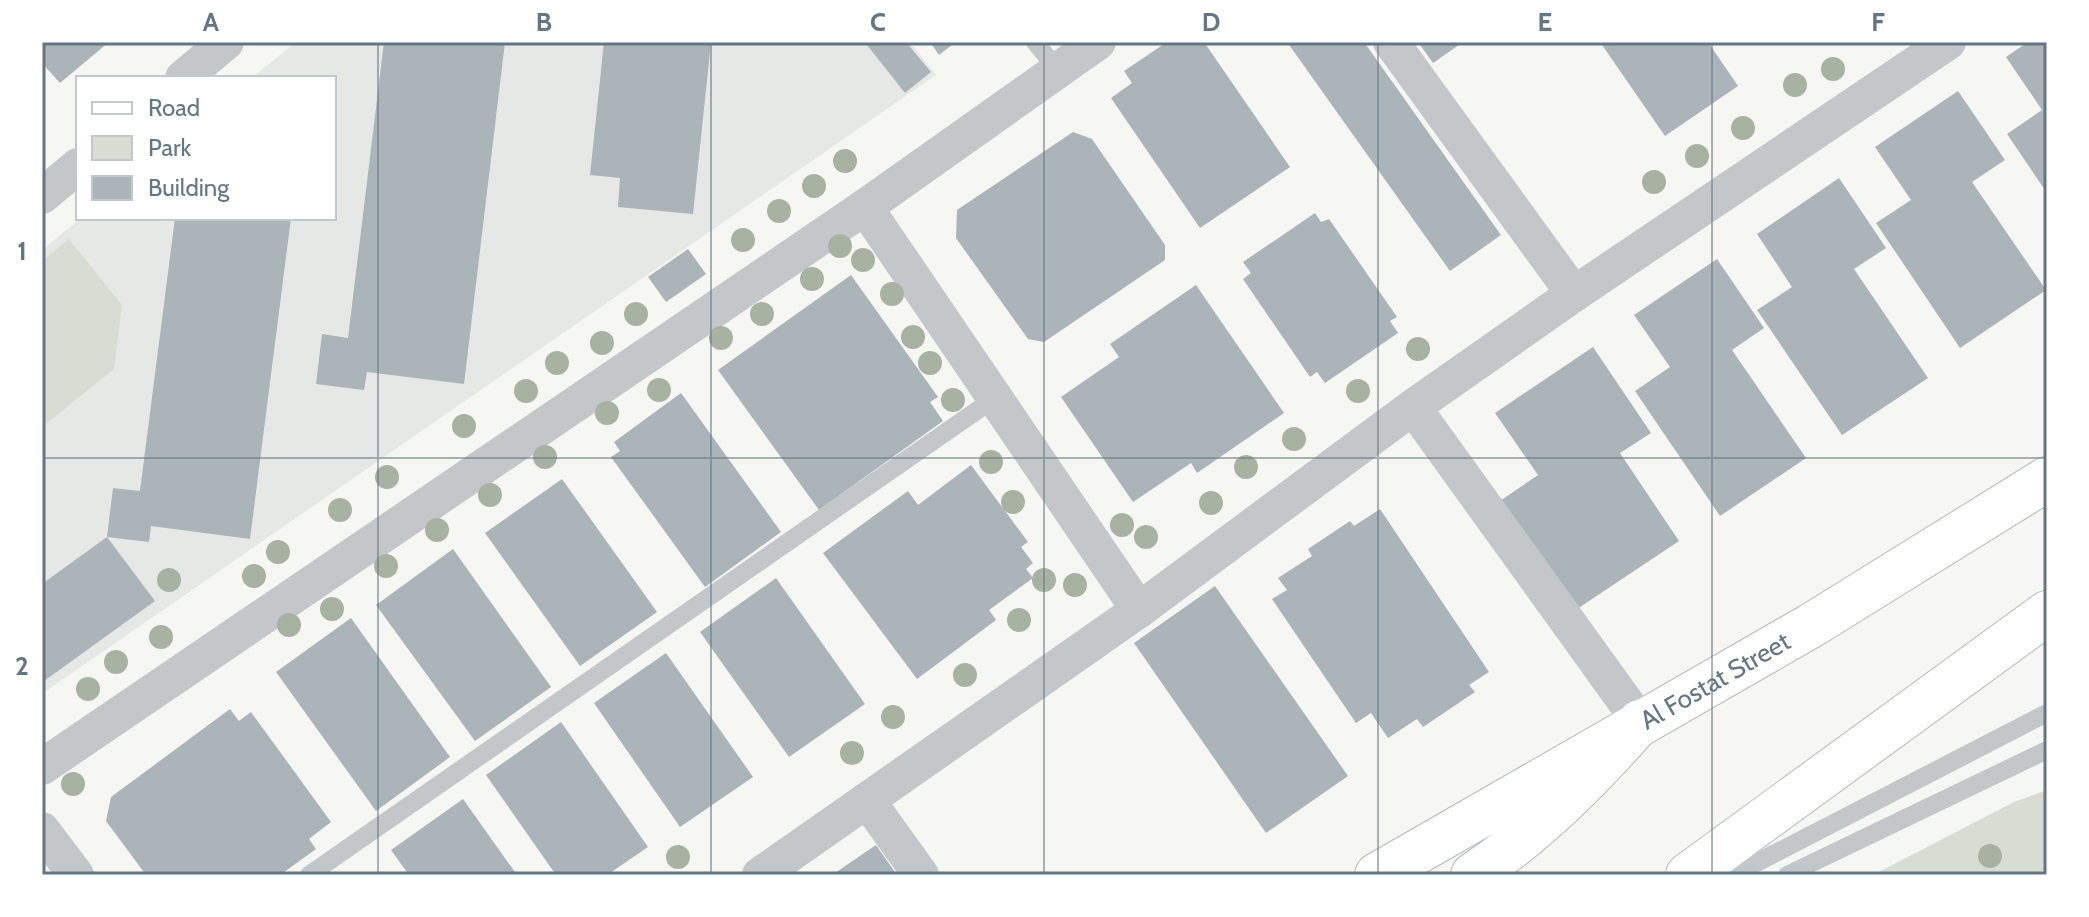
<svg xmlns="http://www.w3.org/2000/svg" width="2089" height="917" font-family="Cabin,sans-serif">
  <rect width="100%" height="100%" fill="#f6f6f2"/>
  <path fill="#e6e8e6" d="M296 42H910L936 75 46 691H42V250L81 218H334V78H252Z"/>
  <g fill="#d7ddd3">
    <path d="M69 239 122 305 114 369 42 427V261Z"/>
    <path d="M2047 790V875H1873L2014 802Z"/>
  </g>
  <g fill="#abb4b9">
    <path d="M42 42H109L60 83 42 63Z"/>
    <path d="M384 42H505L464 384 367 372 364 390 316 384 322 334 348 338Z"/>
    <path d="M604 42H711L693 214 618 207 620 178 590 175Z"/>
    <path d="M871 42H906L931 72 905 93 867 45Z"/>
    <path d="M930 42H956L939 55Z"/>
    <path d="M1167 42H1182L1184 44 1204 42 1290 167 1200 228 1111 98 1132 83 1124 71Z"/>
    <path d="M1287 42H1364L1501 235 1450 271Z"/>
    <path d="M1418 42H1463L1433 63Z"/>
    <path d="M1600 42H1708L1738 86 1665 136Z"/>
    <path d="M2028 42H2047V193L2007 134 2042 110 2006 57Z"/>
    <path d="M1958 91 2005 160 1972 182 2046 290 1960 348 1876 223 1911 200 1875 147Z"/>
    <path d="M1073 132 1092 139 1165 245V260L1044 342 1028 339 956 238 957 210Z"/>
    <path d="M1839 178 1886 248 1854 269 1928 378 1842 435 1757 310 1792 287 1757 234Z"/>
    <path d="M1315 213 1321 222 1329 219 1397 317 1390 321 1398 333 1325 383 1317 372 1310 377 1243 279 1251 273 1243 262Z"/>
    <path d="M175 218H291L250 539 151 526 149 542 107 537 113 488 140 491Z"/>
    <path d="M688 249 706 274 666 302 648 277Z"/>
    <path d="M1717 259 1764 328 1732 350 1806 458 1720 516 1635 391 1670 367 1634 315Z"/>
    <path d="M851 275 938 397 930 402 943 421 819 510 718 370Z"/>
    <path d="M1196 285 1284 413 1197 473 1191 463 1133 502 1061 397 1119 357 1110 344Z"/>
    <path d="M1593 347 1651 433 1620 453 1679 541 1568 615 1494 505 1538 475 1495 413Z"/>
    <path d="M681 393 781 532 705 587 611 457 620 451 614 442Z"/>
    <path d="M971 465 1028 542 1021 547 1033 563 1026 569 1033 578 989 610 996 620 917 679 823 553 908 491 918 505Z"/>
    <path d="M562 479 657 612 580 666 485 533Z"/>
    <path d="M1380 509 1489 672 1469 685 1475 692 1423 727 1417 719 1388 738 1371 713 1356 723 1272 599 1287 590 1278 578 1312 556 1308 549 1350 521 1354 526Z"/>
    <path d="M107 537 155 601 44 681 42 679V584Z"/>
    <path d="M453 549 551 687 475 741 376 605Z"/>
    <path d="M776 578 865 704 789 757 700 632Z"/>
    <path d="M1215 586 1348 776 1266 833 1134 643Z"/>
    <path d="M351 618 450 757 376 811 276 672Z"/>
    <path d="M666 653 753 777 680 827 594 703Z"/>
    <path d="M230 709 239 721 251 712 331 822 309 839 316 849 280 875H146L106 821 111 797Z"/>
    <path d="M561 722 648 847 607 875H556L486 775Z"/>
    <path d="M463 799 517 875H409L391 850Z"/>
    <path d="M876 845 897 875H832Z"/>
  </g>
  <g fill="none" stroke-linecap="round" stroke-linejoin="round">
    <defs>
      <g id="primary">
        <path id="s1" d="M1377 875 1812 625 2047 479"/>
        <path d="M1688 875 2047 613"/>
      </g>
      <path id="highway" d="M1473 875C1536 833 1590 779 1640 722"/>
    </defs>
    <use href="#primary" stroke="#b6babe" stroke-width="46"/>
    <use href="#highway" stroke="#b6b9bc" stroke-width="46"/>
    <g stroke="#c3c7ca" stroke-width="18">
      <path d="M1035 42 1058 70"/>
      <path d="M309 875 995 398"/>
      <path d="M1733 875 2047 713"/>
      <path d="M1787 875 2047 750"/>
    </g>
    <g stroke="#c3c7ca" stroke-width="36">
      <path d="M1391 42 1574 294"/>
      <path d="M183 78 226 42"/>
      <path d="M42 196 78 166"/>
      <path d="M865 207 1139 610"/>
      <path d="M1413 407 1640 722"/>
      <path d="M42 767 865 207 1098 42"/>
      <path d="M867 800 921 875"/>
      <path d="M42 830 76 875"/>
      <path d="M760 875 1139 610 1413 407 1574 294 1948 42"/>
    </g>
    <use href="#primary" stroke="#fff" stroke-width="44"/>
    <use href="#highway" stroke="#fff" stroke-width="44"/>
  </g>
  <g fill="#a8b2a3">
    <circle cx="1833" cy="69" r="12"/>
    <circle cx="1795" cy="85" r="12"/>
    <circle cx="1743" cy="128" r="12"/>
    <circle cx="1697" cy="156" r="12"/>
    <circle cx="845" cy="161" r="12"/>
    <circle cx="1654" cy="182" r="12"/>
    <circle cx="814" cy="186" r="12"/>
    <circle cx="779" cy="211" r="12"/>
    <circle cx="743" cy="240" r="12"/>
    <circle cx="840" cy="246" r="12"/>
    <circle cx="863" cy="260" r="12"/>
    <circle cx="812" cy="279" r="12"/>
    <circle cx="892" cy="294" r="12"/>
    <circle cx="636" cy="314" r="12"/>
    <circle cx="762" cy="314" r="12"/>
    <circle cx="913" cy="337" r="12"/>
    <circle cx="721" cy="338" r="12"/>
    <circle cx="602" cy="343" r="12"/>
    <circle cx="1418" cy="349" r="12"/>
    <circle cx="557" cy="363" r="12"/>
    <circle cx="930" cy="363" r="12"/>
    <circle cx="659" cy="390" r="12"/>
    <circle cx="526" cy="391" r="12"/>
    <circle cx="1358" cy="391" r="12"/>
    <circle cx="953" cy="400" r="12"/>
    <circle cx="607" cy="413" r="12"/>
    <circle cx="464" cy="426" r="12"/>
    <circle cx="1294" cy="439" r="12"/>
    <circle cx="545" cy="457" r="12"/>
    <circle cx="991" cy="462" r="12"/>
    <circle cx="1246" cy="467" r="12"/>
    <circle cx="387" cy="477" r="12"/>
    <circle cx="490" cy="495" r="12"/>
    <circle cx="1013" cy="502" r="12"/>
    <circle cx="1211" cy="503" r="12"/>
    <circle cx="340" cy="510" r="12"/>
    <circle cx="1122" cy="525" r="12"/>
    <circle cx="437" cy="530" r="12"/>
    <circle cx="1146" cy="537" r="12"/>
    <circle cx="278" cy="552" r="12"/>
    <circle cx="386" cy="566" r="12"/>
    <circle cx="254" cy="576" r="12"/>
    <circle cx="169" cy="580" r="12"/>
    <circle cx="1044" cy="580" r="12"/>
    <circle cx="1075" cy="585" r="12"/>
    <circle cx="332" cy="609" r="12"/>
    <circle cx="1019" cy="620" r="12"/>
    <circle cx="289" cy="625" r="12"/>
    <circle cx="161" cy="637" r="12"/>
    <circle cx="116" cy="662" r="12"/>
    <circle cx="965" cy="675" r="12"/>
    <circle cx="88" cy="689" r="12"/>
    <circle cx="893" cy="717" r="12"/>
    <circle cx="852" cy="753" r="12"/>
    <circle cx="73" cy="784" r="12"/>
    <circle cx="1990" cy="856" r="12"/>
    <circle cx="678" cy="857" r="12"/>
  </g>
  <path fill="none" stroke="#647684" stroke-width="2" stroke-opacity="0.55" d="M378 42V875M711 42V875M1044 42V875M1378 42V875M1712 42V875M42 458H2047"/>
  <g text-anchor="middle" stroke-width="8" stroke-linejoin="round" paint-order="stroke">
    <g font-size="26" fill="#647684" stroke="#fff">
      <text dy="9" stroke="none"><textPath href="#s1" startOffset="390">Al Fostat Street</textPath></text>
    </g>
  </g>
  <rect width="2089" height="917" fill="none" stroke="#ffffff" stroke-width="88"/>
  <rect x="76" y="76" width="260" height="144" fill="#ffffff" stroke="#c1c8ce" stroke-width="2"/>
  <rect x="92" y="102" width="40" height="12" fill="#ffffff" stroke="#c1c8ce" stroke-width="2"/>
  <text x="148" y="116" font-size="24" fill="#647684">Road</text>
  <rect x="92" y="136" width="40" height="24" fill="#d7ddd3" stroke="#c1c8ce" stroke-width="2"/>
  <text x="148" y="156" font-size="24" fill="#647684">Park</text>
  <rect x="92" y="176" width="40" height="24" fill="#abb4b9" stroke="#c1c8ce" stroke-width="2"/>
  <text x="148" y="196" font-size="24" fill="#647684">Building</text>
  <rect x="44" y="44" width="2001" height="829" fill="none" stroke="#647684" stroke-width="3"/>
  <g font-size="26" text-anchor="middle" font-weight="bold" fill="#647684">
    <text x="211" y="31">A</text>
    <text x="544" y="31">B</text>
    <text x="878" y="31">C</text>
    <text x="1211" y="31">D</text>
    <text x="1545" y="31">E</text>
    <text x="1878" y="31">F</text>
    <text x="22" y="260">1</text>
    <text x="22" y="675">2</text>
  </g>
</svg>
